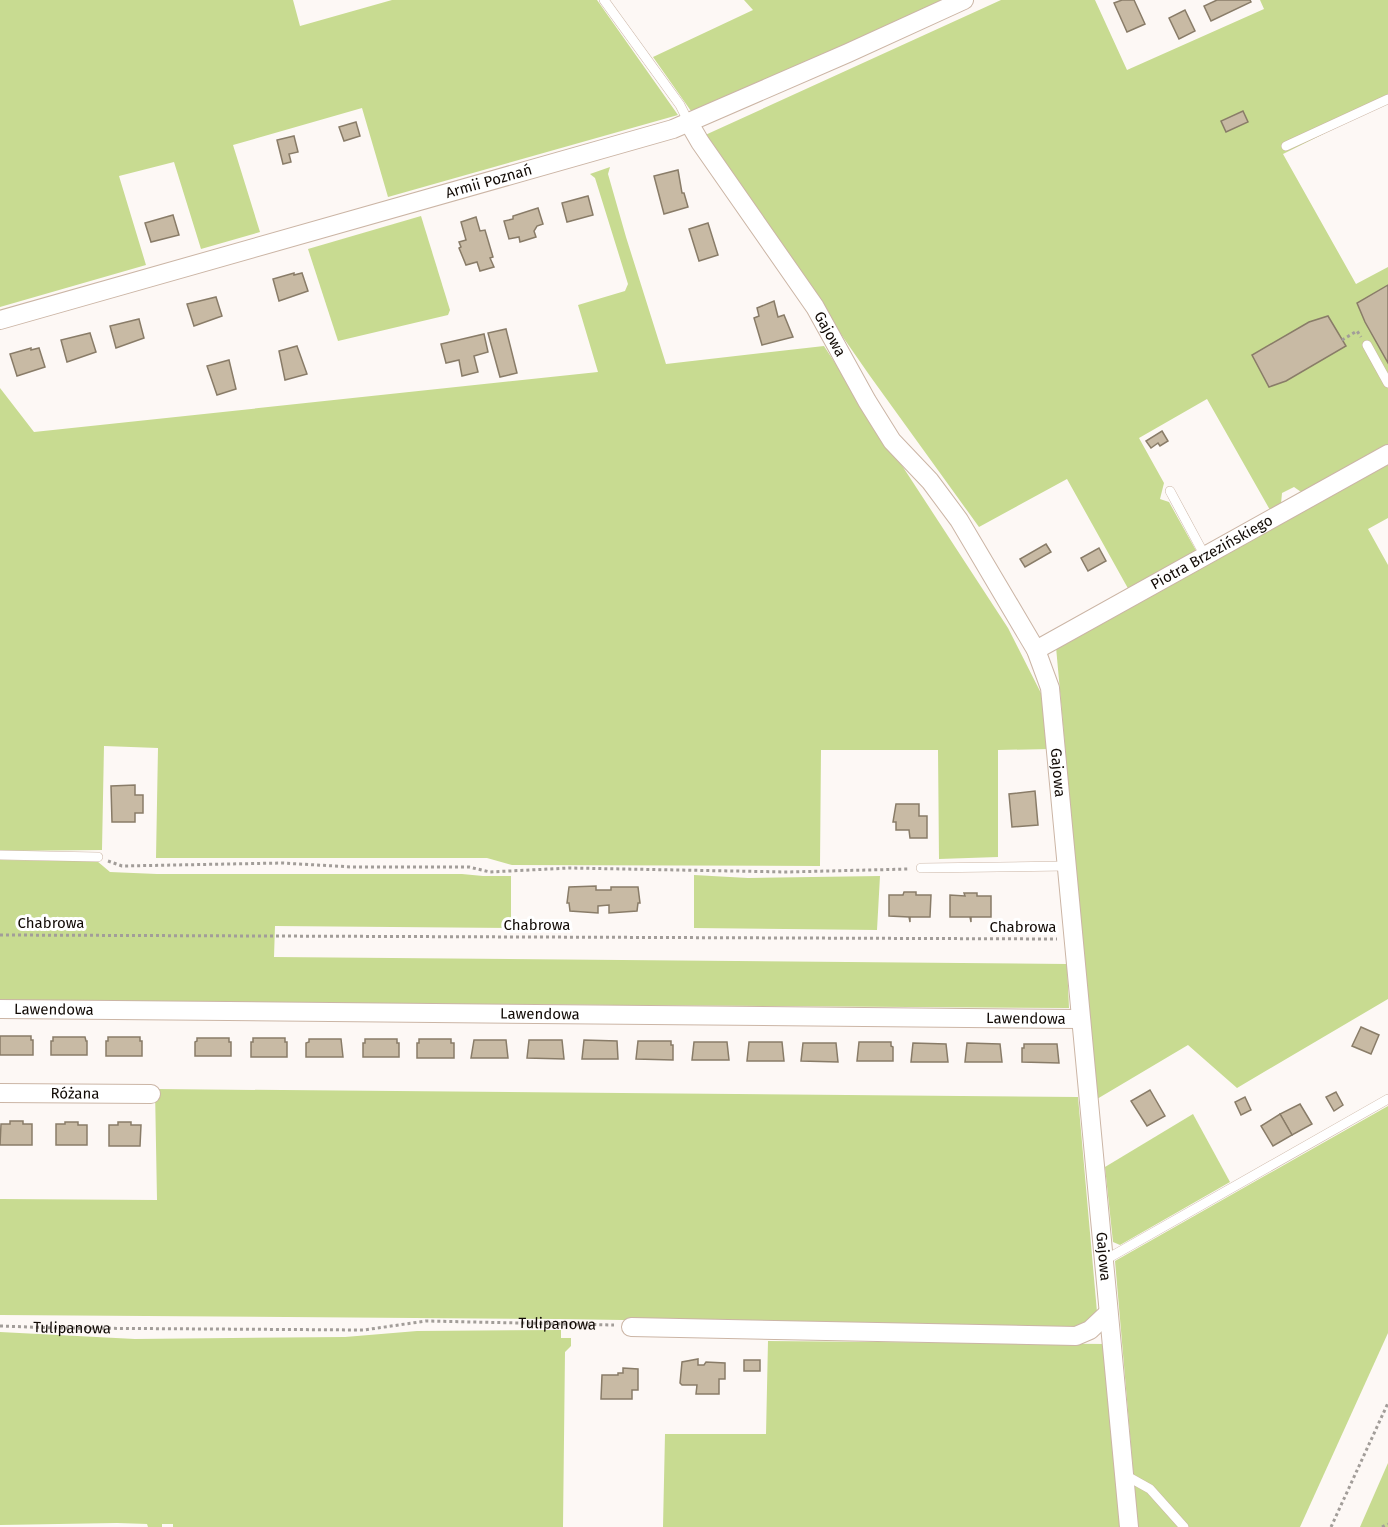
<svg xmlns="http://www.w3.org/2000/svg" width="1388" height="1527" font-family="'Fira Sans',sans-serif">
  <rect width="100%" height="100%" fill="#fdf8f5"/>
  <g fill="#c8db91">
    <path d="M0 0H293L300 26 392 0H597L678 115 388 197 362 108 233 145 260 232 201 249 174 162 119 176 146 265 0 307Z"/>
    <path d="M744 0H946L804 64 691 111 653 57 753 10Z"/>
    <path d="M1001 0H1095L1127 70 1264 9 1260 0H1388V102L1283 154 1356 284 1388 267V447L1304 494 1294 487 1282 493 1281 504 1270 510 1207 399 1139 438 1164 483 1160 499 1169 502 1198 554 1130 592 1067 479 979 527 870 376 703 136Z"/>
    <path d="M610 167 608 174 626 237 666 364 824 346 1008 628 1046 703 1050 749 998 750V857L939 859 938 750H821L820 866 512 865 487 858H156L158 748 104 746 102 850 0 851V388L34 432 598 372 578 305 625 291 628 284 595 178 590 174Z"/>
    <path d="M421 216 450 310 448 315 338 341 308 249Z"/>
    <path d="M1388 462V518L1368 529 1388 565V999L1237 1088 1188 1045 1097 1099 1056 647Z"/>
    <path d="M0 860 97 861 110 872 157 874H462L483 876H511V928L275 926 274 957 1067 964 1069 1008 0 1001Z"/>
    <path d="M694 875 748 878 880 876 877 930 694 928Z"/>
    <path d="M155 1089 1078 1097 1097 1312 1087 1324 1079 1327 560 1319 0 1315V1199L157 1200Z"/>
    <path d="M1388 1106V1333L1300 1527H1138L1115 1261Z"/>
    <path d="M1193 1114 1230 1182 1120 1245 1113 1242 1105 1167Z"/>
    <path d="M561 1330V1338H571V1346L565 1352 563 1527H173V1524H162V1527H148L147 1524 117 1523 0 1525V1332L135 1339 345 1337 417 1331Z"/>
    <path d="M768 1341 1105 1344 1123 1527H663L665 1434H766Z"/>
    <path d="M1388 1463V1527H1360Z"/>
  </g>
  <g fill="#c8baa4" stroke="#897c68" stroke-width="1.5">
    <path d="M1122 0H1134L1145 24 1127 32 1114 3Z"/>
    <path d="M1217 0H1250L1251 2 1211 21 1204 6Z"/>
    <path d="M1185 10 1195 31 1179 39 1169 18Z"/>
    <path d="M1243 111 1248 122 1226 132 1221 121Z"/>
    <path d="M356 122 360 136 344 141 339 127Z"/>
    <path d="M294 136 298 152 289 154 291 162 283 164 277 140Z"/>
    <path d="M678 170 682 193H684L688 207 664 214 654 176Z"/>
    <path d="M588 196 593 215 567 222 562 203Z"/>
    <path d="M538 208 543 224 537 226 534 231 536 237 520 242 519 237 509 239 504 221 513 219V216Z"/>
    <path d="M173 215 179 235 151 242 145 223Z"/>
    <path d="M476 217 480 231 485 230 493 257 490 258 494 267 480 271 477 262 466 265 459 248 461 247 459 242 466 240 461 222Z"/>
    <path d="M708 223 718 255 699 261 689 229Z"/>
    <path d="M294 273V275L302 273 308 291 279 301 273 279Z"/>
    <path d="M1388 285V363L1365 322 1357 303Z"/>
    <path d="M216 297 222 316 194 326 187 304Z"/>
    <path d="M774 301 778 317 784 315 793 337 762 345 754 318 759 316 757 308Z"/>
    <path d="M1328 316 1346 346 1286 381 1269 387 1252 355 1309 322Z"/>
    <path d="M139 319 144 338 116 348 110 326Z"/>
    <path d="M506 329 517 373 500 377 488 333Z"/>
    <path d="M90 333 96 352 67 362 61 340Z"/>
    <path d="M484 334 488 352 474 356 478 372 462 376 459 360 446 363 441 344Z"/>
    <path d="M297 346 307 374 285 380 279 351Z"/>
    <path d="M31 348V350L39 348 45 367 17 376 10 354Z"/>
    <path d="M229 360 236 389 217 395 207 366Z"/>
    <path d="M1162 431 1168 441 1160 446 1158 443 1151 448 1146 441Z"/>
    <path d="M1046 544 1051 552 1025 567 1020 559Z"/>
    <path d="M1099 548 1106 561 1088 571 1081 558Z"/>
    <path d="M135 785V795H143V813H135V822H112L111 786Z"/>
    <path d="M1035 791 1038 825 1012 827 1009 794Z"/>
    <path d="M896 804H919V816H927V838H910L909 830H896V822H893Z"/>
    <path d="M596 886V890H611V887H638L640 903H638L637 911 609 913V905L598 906V913L570 911 569 903H567L569 887Z"/>
    <path d="M904 892H916V895H931L930 917H910V922L909 917 889 916V895H903Z"/>
    <path d="M964 893H977V896H991V917H971V922L970 917H950V895L965 896Z"/>
    <path d="M1361 1027 1379 1035 1371 1054 1352 1046Z"/>
    <path d="M0 1036H31V1040H33V1055H0Z"/>
    <path d="M53 1037H85L86 1041H87V1055H51V1041H53Z"/>
    <path d="M108 1037H140V1041H142V1056H106V1041H108Z"/>
    <path d="M197 1038H229V1042H231V1056H195V1042L197 1041Z"/>
    <path d="M253 1038H285V1042H287V1057H251V1042H253Z"/>
    <path d="M309 1039H341L343 1057H306V1043L309 1042Z"/>
    <path d="M365 1039H397V1043H399V1057H363V1043H365Z"/>
    <path d="M419 1039H451V1043H454V1058H417V1043H419Z"/>
    <path d="M474 1040H506L508 1058H471Z"/>
    <path d="M529 1040H562L564 1059 527 1058Z"/>
    <path d="M584 1040 617 1041 618 1059H582Z"/>
    <path d="M638 1041H671V1045H673V1060L636 1059Z"/>
    <path d="M694 1042H727L729 1060H692Z"/>
    <path d="M749 1042H782L784 1061H747Z"/>
    <path d="M859 1042H891V1046L893 1047V1061H857Z"/>
    <path d="M803 1043H836L838 1062 801 1061Z"/>
    <path d="M913 1043 946 1044 948 1062H911Z"/>
    <path d="M967 1043 1000 1044 1002 1062H965Z"/>
    <path d="M1024 1044H1057L1059 1063 1022 1062V1048H1024Z"/>
    <path d="M1150 1090 1165 1116 1147 1126 1131 1101Z"/>
    <path d="M1336 1092 1343 1105 1334 1111 1326 1097Z"/>
    <path d="M1245 1097 1251 1110 1241 1115 1235 1102Z"/>
    <path d="M1300 1104 1312 1124 1292 1135 1280 1114Z"/>
    <path d="M1280 1114 1292 1135 1273 1146 1261 1126Z"/>
    <path d="M10 1121H23V1124H32V1145H0L1 1124H10Z"/>
    <path d="M65 1122H78V1125H87V1145H56V1124H65Z"/>
    <path d="M118 1122H131V1125H141L140 1146H109V1125H118Z"/>
    <path d="M698 1359V1365H704L706 1362 725 1363V1379H719V1394H696L697 1385H682L680 1383 682 1362Z"/>
    <rect x="744" y="1360" width="16" height="11"/>
    <path d="M623 1368 638 1369V1390H632V1399H601L602 1375H618V1373H623Z"/>
  </g>
  <g fill="none" stroke-linecap="round" stroke-linejoin="round">
    <defs>
      <g id="lane">
        <path d="M604 0 680 105 689 123"/>
        <path d="M1286 146 1388 99"/>
        <path d="M1367 345 1388 383"/>
        <path d="M1170 491 1205 556"/>
        <path d="M0 855 98 857"/>
        <path d="M921 868 1066 866"/>
        <path d="M1105 1260 1388 1099"/>
        <path d="M1125 1475 1150 1489 1184 1527"/>
      </g>
      <g id="street">
        <path id="s2" d="M689 123 700 142 815 307 867 401 892 441 930 481 959 520 1036 650 1050 688 1129 1527"/>
        <path id="s3" d="M0 320 673 129 848 53 964 0"/>
        <path id="s4" d="M1036 650 1388 454"/>
        <path id="s5" d="M0 1009 1080 1019"/>
        <path id="s6" d="M0 1093 151 1094"/>
        <path d="M631 1327 1076 1336 1090 1330 1108 1313"/>
      </g>
    </defs>
    <use href="#lane" stroke="#cbb5a5" stroke-width="10"/>
    <use href="#street" stroke="#cbb5a5" stroke-width="20"/>
    <g stroke="#a29d99" stroke-width="3" stroke-dasharray="3 3" stroke-linecap="butt">
      <path d="M1342 340 1357 331 1361 337"/>
      <path d="M108 861 122 866 282 863 352 867H469L490 872 569 868 787 872 909 869"/>
      <path d="M0 935 1057 939"/>
      <path id="s1" d="M0 1326 58 1328 364 1330 426 1321 614 1325"/>
      <path d="M1331 1527 1388 1403"/>
      <path d="M1382 1527 1388 1524"/>
    </g>
    <use href="#lane" stroke="#fff" stroke-width="9"/>
    <use href="#street" stroke="#fff" stroke-width="18"/>
  </g>
  <g text-anchor="middle" stroke-width="6" stroke-linejoin="round" paint-order="stroke">
    <g font-size="15" fill="#110a05" stroke="#fff">
      <text dy="5" stroke="none"><textPath href="#s3" startOffset="508">Armii Poznań</textPath></text>
      <text dy="5" stroke="none"><textPath href="#s2" startOffset="254">Gajowa</textPath></text>
      <text dy="5" stroke="none"><textPath href="#s4" startOffset="201">Piotra Brzezińskiego</textPath></text>
      <text dy="5" stroke="none"><textPath href="#s2" startOffset="758">Gajowa</textPath></text>
      <text x="51" y="928">Chabrowa</text>
      <text x="537" y="930">Chabrowa</text>
      <text x="1023" y="932">Chabrowa</text>
      <text dy="5" stroke="none"><textPath href="#s5" startOffset="54">Lawendowa</textPath></text>
      <text dy="5" stroke="none"><textPath href="#s5" startOffset="540">Lawendowa</textPath></text>
      <text dy="5" stroke="none"><textPath href="#s5" startOffset="1026">Lawendowa</textPath></text>
      <text dy="5" stroke="none"><textPath href="#s6" startOffset="75">Różana</textPath></text>
      <text dy="5" stroke="none"><textPath href="#s2" startOffset="1244">Gajowa</textPath></text>
      <text dy="5" stroke="none"><textPath href="#s1" startOffset="558">Tulipanowa</textPath></text>
      <text dy="5" stroke="none"><textPath href="#s1" startOffset="72">Tulipanowa</textPath></text>
    </g>
  </g>
</svg>
